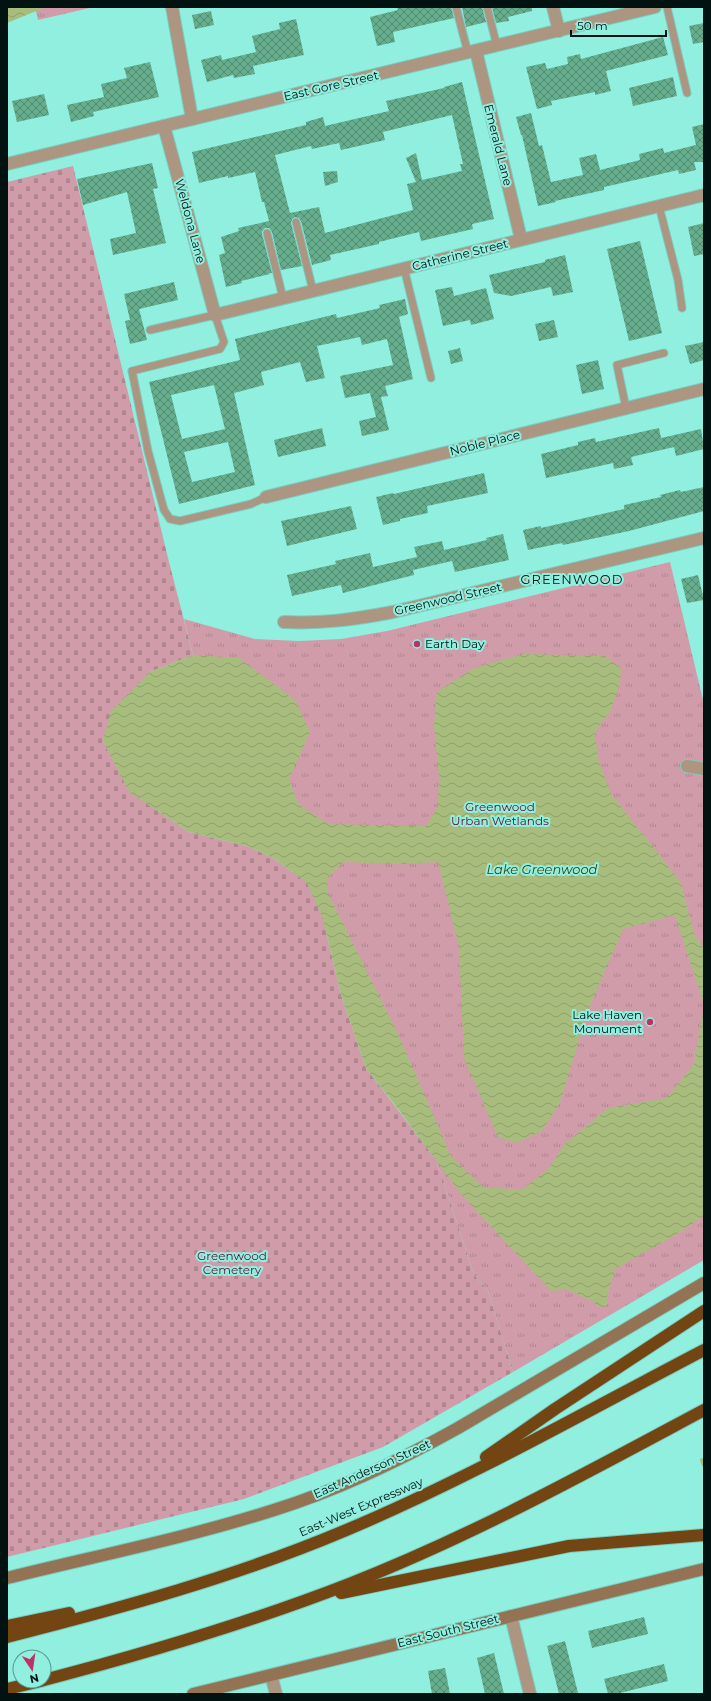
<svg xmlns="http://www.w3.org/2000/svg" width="711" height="1701" font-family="Montserrat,sans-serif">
  <defs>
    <pattern id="grass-tufts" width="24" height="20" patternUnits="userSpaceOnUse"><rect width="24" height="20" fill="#d09ca9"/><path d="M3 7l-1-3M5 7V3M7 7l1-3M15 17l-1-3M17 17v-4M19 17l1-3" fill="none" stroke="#b18590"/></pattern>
    <pattern id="cemetery-stones" width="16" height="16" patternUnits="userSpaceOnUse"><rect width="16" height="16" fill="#d09ca9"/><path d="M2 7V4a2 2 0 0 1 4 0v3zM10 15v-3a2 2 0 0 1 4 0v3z" fill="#b18590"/></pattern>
    <pattern id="water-waves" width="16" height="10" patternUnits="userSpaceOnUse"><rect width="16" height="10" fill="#a8bd7d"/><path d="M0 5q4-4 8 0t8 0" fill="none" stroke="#8fa16b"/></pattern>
    <pattern id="building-cross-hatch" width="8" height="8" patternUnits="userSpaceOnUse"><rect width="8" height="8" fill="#65ad8c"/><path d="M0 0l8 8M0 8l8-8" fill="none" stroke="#518b71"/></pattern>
  </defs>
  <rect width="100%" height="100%" fill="#91efe0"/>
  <g fill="url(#grass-tufts)">
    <path d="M35 7H94L38 20Z"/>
    <path d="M670 562 704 704V1260L513 1372 488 1291 474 1275 437 1161 193 655 184 619 255 639 299 641 341 639 387 631Z"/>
  </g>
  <path fill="url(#cemetery-stones)" d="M73 166 170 566 193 655 150 672 103 741 130 792 189 832 247 846 275 859 307 883 323 919 342 998 366 1068 437 1161 474 1275 488 1291 513 1372 383 1447 244 1499 7 1557V182Z"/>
  <g fill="url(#water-waves)" fill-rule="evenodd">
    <path d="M7 7H46L7 23Z"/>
    <path d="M524 654 605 656 621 668 620 683 611 710 595 732 598 759 611 794 680 881 695 936 704 948V1216L682 1231 615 1269 607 1296 608 1304 601 1308 593 1302 567 1289 551 1291 461 1194 398 1109 366 1068 342 998 323 919 307 883 275 859 247 846 189 832 129 792 103 741 111 711 150 672 193 655 239 658 295 700 310 732 289 779 298 804 328 824 426 826 438 807 439 777 434 725 437 692 474 668ZM343 862 404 864 438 862 459 947 464 1058 498 1137 516 1143 542 1131 560 1103 588 1010 623 929 675 915 704 1005 694 1064 667 1098 608 1108 565 1144 548 1169 522 1190 483 1187 451 1156 399 1036 328 893 327 878Z"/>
  </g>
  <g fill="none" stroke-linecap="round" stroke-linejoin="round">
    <path stroke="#a8bd7d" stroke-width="4" d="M702 1460 704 1465"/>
  </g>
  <g fill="url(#building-cross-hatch)" fill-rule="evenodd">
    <path d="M397 7H451L454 18 393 32 395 42 377 46 370 17 398 10Z"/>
    <path d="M462 7H482L486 22 466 27Z"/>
    <path d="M492 7H532V11L508 17 509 21 496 23Z"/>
    <path d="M211 11 214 25 195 29 192 15Z"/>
    <path d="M296 19 304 55 253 66 255 74 234 78 233 75 207 82 201 60 221 55 222 60 256 52 252 36 280 29 279 23Z"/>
    <path d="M704 23V42L693 44 689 26Z"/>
    <path d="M663 37 668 55 606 71 611 91 595 95V92L551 101 552 105 537 109 526 67 545 63 547 69 568 64 567 57 580 54 581 59Z"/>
    <path d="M150 62 159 97 93 112 94 116 71 122 67 105 104 97 101 84 127 78 124 68Z"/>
    <path d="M673 77 677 96 633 106 629 88Z"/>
    <path d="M462 82 494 219 472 224 473 229 421 241 419 232 379 242V244L330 255 331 260 312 265 301 221 299 218 295 217 292 219 291 223 302 266 281 270 272 232 269 228H265L262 231V234L272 273H269L270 274 241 281 242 283 226 287 219 255 225 253 221 237 239 231 238 228 269 221 264 202H262L255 172 228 178V176L199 183 192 152 306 125V122L323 117 325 126 389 111 386 101 444 88V87ZM452 115 463 164H460L462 171 422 180 416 153 406 158 416 182 407 184 413 210 325 233 319 207 290 213 275 155 311 146 312 149 339 143 341 150 385 140 383 132Z"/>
    <path d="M44 94 49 115 17 122 12 101Z"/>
    <path d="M531 113 539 146 542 145 551 182 583 175 579 158 596 154 600 170 640 160 639 154 663 148 664 153 696 145 692 127 704 124V162H694L696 170 679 174 678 170 644 178 604 187V190L555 201 556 202 538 206 522 135H521L516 117Z"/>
    <path d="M152 163 158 188 153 189 166 243 113 255 110 239 136 233 127 192 83 205 77 179Z"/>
    <path d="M337 171 338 182 325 186 323 172Z"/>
    <path d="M704 223V254L694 256 688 227Z"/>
    <path d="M640 241 662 333 629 341 607 249Z"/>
    <path d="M565 255 573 292 553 296 551 287 511 296 494 293 489 275 545 262V260Z"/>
    <path d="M174 282 178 300 139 309 147 340 130 344 125 321 130 320 124 294Z"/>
    <path d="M452 287 454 296 486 288 494 319 471 325 470 320 443 326 435 290Z"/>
    <path d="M405 299 408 314 399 317 413 379 385 386 388 396 381 397 389 430 362 436 359 421 376 417 370 393 345 398 340 376 393 365 387 339 362 345 360 337 317 346 325 378 306 382 300 362 261 372 264 385 234 393 255 485 179 504 149 382 240 360 235 339 336 314 337 318 380 308 379 305ZM214 385 225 429 182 439 171 395ZM228 442 235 472 192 482 184 452Z"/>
    <path d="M554 320 558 337 539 341 535 324Z"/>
    <path d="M704 342V360L690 364 685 346Z"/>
    <path d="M460 348 463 361 451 364 448 351Z"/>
    <path d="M598 360 604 389 582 394 576 365Z"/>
    <path d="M322 428 326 446 278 457 274 440Z"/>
    <path d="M659 428 661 438 701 429 704 449 676 456 674 447 631 457 633 465 614 469 613 463 546 478 541 454 578 445V442L595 438 596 442Z"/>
    <path d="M484 473 488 493 427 506 428 513 400 519V521L383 525 376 497 393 493 394 494Z"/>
    <path d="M704 487V511L629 531 563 545 562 543 528 550 523 530 541 526V528L624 509V505L661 497 660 495 680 490 681 492Z"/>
    <path d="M351 506 357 529 287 546 281 521Z"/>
    <path d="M503 534 509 560 455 572 452 561 413 570 414 575 343 593 341 585 292 596 287 575 336 564 335 561 370 553 373 567 417 557 414 547 442 541 444 550 487 540 486 538Z"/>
    <path d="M698 575 704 600 687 603 681 579Z"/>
    <path d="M644 1617 648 1634 592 1648 588 1631Z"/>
    <path d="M565 1641 578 1693 573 1694H559L547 1646Z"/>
    <path d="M494 1653 504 1694H485L477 1658Z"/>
    <path d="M664 1664 668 1681 616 1694H608L604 1679Z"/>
    <path d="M445 1668 450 1694H432L428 1671Z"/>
  </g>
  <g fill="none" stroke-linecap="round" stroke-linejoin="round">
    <defs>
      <g id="service">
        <path d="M456 7 468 53"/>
        <path d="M487 7 497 46"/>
        <path d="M667 7 687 93"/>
        <path d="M659 206 678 280 682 308"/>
        <path d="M296 222 313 291"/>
        <path d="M267 233 283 298"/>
        <path d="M404 268 431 378"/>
        <path d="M150 330 215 315 224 342 220 349 132 371 148 451 164 510 170 519 180 521 251 504 266 497"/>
        <path d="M626 408 617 365 664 353"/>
      </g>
      <g id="minor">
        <path d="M172 7 192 119"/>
        <path d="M553 7 559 31"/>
        <path d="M476 51 521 239"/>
        <path d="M164 126 215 315 704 195"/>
        <path d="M7 164 655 7"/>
        <path d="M266 497 704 389"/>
        <path d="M284 622C323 624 356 619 393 612L704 538"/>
        <path d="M687 766 704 769"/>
        <path d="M511 1616 530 1694"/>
        <path d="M271 1675 276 1694"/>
      </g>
      <g id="secondary">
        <path d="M7 1578C96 1556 186 1538 274 1510 338 1490 399 1461 458 1428L704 1283"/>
        <path d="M193 1694 704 1569"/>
      </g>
      <g id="motorway">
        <path d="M486 1457 555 1409 704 1311"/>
        <path d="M341 1593 569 1546 704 1535"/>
        <path d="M7 1626 69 1613"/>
        <path d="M7 1637C121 1608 235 1577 344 1531 468 1479 585 1412 704 1350"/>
        <path d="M44 1680C147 1653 249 1623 349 1584 472 1536 588 1472 704 1410"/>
        <path d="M7 1689 41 1681"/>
      </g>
    </defs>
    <use href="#service" stroke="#7accbf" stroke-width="9"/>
    <use href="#minor" stroke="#7accbf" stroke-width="14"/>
    <use href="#secondary" stroke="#7accbf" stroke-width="14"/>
    <use href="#motorway" stroke="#7accbf" stroke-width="14"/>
    <use href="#service" stroke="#ac9581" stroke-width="7"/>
    <use href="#minor" stroke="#ac9581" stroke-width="12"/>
    <use href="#secondary" stroke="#947355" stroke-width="12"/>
    <use href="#motorway" stroke="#734512" stroke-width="12"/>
  </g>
  <g fill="#bd3165" stroke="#91efe0" stroke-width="1.5">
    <circle cx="417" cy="644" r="4"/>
    <circle cx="650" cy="1022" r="4"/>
  </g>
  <g text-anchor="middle" stroke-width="4" stroke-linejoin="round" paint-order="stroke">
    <g font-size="12" fill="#011210" stroke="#91efe0">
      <text transform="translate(331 86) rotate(-13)" y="4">East Gore Street</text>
      <text transform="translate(498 145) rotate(76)" y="4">Emerald Lane</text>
      <text transform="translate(190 221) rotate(75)" y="4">Weldona Lane</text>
      <text transform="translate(460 255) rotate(-14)" y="4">Catherine Street</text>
      <text transform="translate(485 443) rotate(-14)" y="4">Noble Place</text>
      <text transform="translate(448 599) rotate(-13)" y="4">Greenwood Street</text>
      <text transform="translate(372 1469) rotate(-24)" y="4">East Anderson Street</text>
      <text transform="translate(361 1507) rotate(-23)" y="4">East-West Expressway</text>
      <text transform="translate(448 1631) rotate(-14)" y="4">East South Street</text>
    </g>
    <g font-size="12" fill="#011210" stroke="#91efe0" text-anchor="start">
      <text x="425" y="648">Earth Day</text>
      <text x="642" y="1019" text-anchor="end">Lake Haven<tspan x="642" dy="14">Monument</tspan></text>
    </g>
    <g font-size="12" fill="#630f30" stroke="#91efe0">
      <text x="500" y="811">Greenwood<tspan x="500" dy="14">Urban Wetlands</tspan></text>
      <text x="232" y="1260">Greenwood<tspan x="232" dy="14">Cemetery</tspan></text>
    </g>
    <g font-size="13" letter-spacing="1" fill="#011210" stroke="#91efe0">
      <text x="572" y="584">GREENWOOD</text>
    </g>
    <g font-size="13" font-style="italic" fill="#344011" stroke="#91efe0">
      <text x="542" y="874">Lake Greenwood</text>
    </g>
  </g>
  <rect width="711" height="1701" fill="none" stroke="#011210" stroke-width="16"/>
  <g transform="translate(32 1669) rotate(167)"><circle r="19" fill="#91efe0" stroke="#57978d"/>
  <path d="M0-3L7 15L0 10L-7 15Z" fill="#bd3165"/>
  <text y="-6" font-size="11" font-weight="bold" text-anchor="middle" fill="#011210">N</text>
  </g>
  <path d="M571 30v6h95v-6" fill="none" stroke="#011210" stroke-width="2"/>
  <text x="577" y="30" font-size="12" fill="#011210" stroke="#91efe0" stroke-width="3" paint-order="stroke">50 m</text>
</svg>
